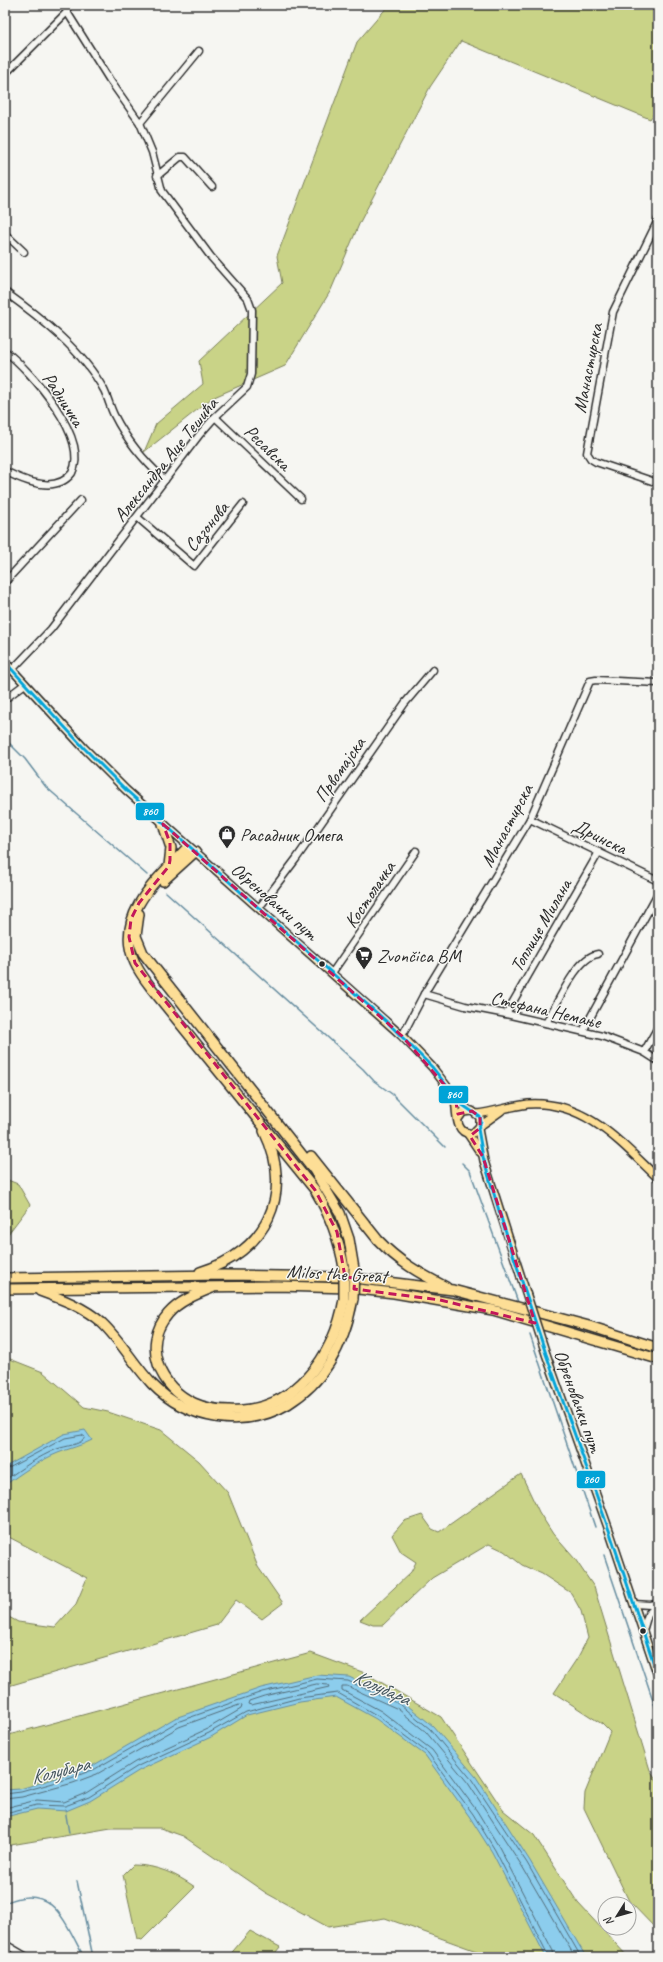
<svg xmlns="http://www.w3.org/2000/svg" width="663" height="1962" font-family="Caveat,sans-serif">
  <rect width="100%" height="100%" fill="#f6f6f2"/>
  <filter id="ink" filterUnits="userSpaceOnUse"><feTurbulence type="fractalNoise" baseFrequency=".025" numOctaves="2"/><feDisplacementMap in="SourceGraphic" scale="8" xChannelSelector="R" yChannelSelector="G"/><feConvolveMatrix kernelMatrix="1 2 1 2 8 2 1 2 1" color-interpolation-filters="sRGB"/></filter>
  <g filter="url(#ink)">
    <g fill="#c9d387" stroke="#7a7f59">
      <path d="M389 5H658V108L650 119 461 41 430 87 360 222 331 290 285 366 212 398 144 452 156 424 203 384 199 361 282 283 277 256 357 42Z"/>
      <path d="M5 1179 18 1184 30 1205 5 1238Z"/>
      <path d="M5 1357 43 1372 84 1407 108 1412 161 1430 199 1461 228 1493 258 1567 283 1603 262 1619 236 1600 217 1625 5 1687V1615L18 1622 55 1627 76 1604 87 1578 5 1535Z"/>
      <path d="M521 1474 539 1512 553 1534 575 1559 594 1587 650 1770 658 1782V1931L629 1901 584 1808 585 1793 610 1732 602 1724 554 1693 578 1657 588 1638 581 1611 571 1593 542 1574 522 1565 504 1551 489 1544 432 1578 383 1625H373L360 1620 411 1572 416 1562 401 1552 392 1535 404 1521 422 1515 432 1529 439 1532Z"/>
      <path d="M311 1653 365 1673 441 1717 503 1810 534 1835 578 1903 628 1957H493L385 1918 328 1927 266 1893 183 1836 160 1828H111L5 1846V1736Z"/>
      <path d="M133 1865C157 1865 176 1874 195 1887L142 1940 137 1939 123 1875Z"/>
      <path d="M250 1931 280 1947 272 1957H228Z"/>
    </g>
    <g fill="#8ccded" stroke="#658c9f">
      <path d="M85 1430 92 1440C81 1446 70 1448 58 1453 38 1461 22 1473 5 1485V1467L64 1434Z"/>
      <path d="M317 1675 349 1677 403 1702 433 1726 476 1777 530 1861 586 1957H546L492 1852 469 1816 425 1755 376 1719 336 1697 300 1702 247 1715 211 1737 140 1770 90 1801 66 1811 37 1809 5 1817V1790L20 1789 70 1774 94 1765 175 1718 261 1688Z"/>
    </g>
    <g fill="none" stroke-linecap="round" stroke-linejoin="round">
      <g stroke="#526c79" stroke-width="1">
        <path d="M5 1470 65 1438 82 1435 85 1437C82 1445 65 1446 57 1449 38 1457 22 1468 5 1480"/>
        <path d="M317 1684 328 1685 329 1687 251 1705 248 1704 249 1701 264 1696Z"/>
        <path d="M5 1794 21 1792 71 1778 95 1769 177 1722 262 1692 317 1679 348 1681 401 1705 430 1729 472 1780 527 1863 581 1957"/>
        <path d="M5 1799 22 1797 73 1783 97 1774 179 1727 239 1705 242 1706 241 1709 207 1729 135 1762 86 1793 64 1802 37 1800 5 1808"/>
        <path d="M5 1813 37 1805 65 1806 89 1797 138 1766 209 1733 246 1712 299 1698 338 1693 378 1716 428 1753 473 1814 495 1850 549 1957"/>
        <path d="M554 1957 553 1951 499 1847 477 1811 432 1750 381 1711 342 1690V1686H347L398 1709 426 1732 468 1783 522 1866 575 1957"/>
      </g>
      <g stroke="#658c9f" stroke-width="1.5">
        <path d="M5 739 25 759 46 787 147 875"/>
        <path d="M166 892 363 1069 374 1081 392 1094 445 1147"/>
        <path d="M462 1163 470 1171 518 1302"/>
        <path d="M530 1335 595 1527"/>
        <path d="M604 1555 658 1715"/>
        <path d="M65 1809 69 1833"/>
        <path d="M77 1881 93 1957"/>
        <path d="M5 1903C53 1881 65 1923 84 1957"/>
      </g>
      <defs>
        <g id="minor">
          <path d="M5 74 67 12"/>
          <path d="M140 123 199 51"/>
          <path d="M157 176 180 157H185L212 187"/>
          <path d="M658 220 613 312 587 453 591 459 596 462 658 483"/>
          <path d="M5 234 24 252"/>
          <path d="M5 292C40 317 83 351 104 390 108 398 110 407 114 415 127 441 144 461 165 480"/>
          <path d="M5 351C31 371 90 438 72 473 56 494 24 481 5 471"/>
          <path d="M215 417 301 499"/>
          <path d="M137 517 194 566 243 504"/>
          <path d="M5 582 81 500"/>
          <path d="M12 670 51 629 200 434 215 417 247 387 251 374 252 310 248 299 211 257 162 191 152 152 140 123 109 79 67 12 65 5"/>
          <path d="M5 699 25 684"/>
          <path d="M530 819 658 881"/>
          <path d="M259 908 296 859 405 703 433 670"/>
          <path d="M332 973 416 851"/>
          <path d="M424 994 465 1006 506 1014 602 1036 644 1052 658 1061"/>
          <path d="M506 1014 599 852"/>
          <path d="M546 1023C557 1005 576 957 598 954"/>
          <path d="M583 1031 658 893"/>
          <path d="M402 1036 424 994 530 819 590 681 596 680 658 683"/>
          <path d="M644 1052 658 1027"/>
          <path d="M634 1604 650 1605 658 1603"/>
          <path d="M643 1631 648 1614 658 1604"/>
          <path d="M5 1944 27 1957"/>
        </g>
        <g id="major">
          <path d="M5 662 84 748 126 790 402 1036 432 1067 455 1097 469 1111"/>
          <path d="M455 1097C457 1111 454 1136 473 1133L480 1126V1117L472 1111 463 1112 458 1119"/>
          <path d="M477 1114C494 1112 511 1106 528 1104 585 1100 621 1143 658 1178"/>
          <path d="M480 1126 501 1111"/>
          <path d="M478 1129 484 1161 521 1277"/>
          <path d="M468 1134 480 1152"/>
          <path d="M546 1354 610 1533 658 1676"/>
        </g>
        <g id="highway">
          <path d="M163 824 171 848 169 866"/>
          <path d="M188 847C158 878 113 916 135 963 139 972 146 981 152 989L315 1190C330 1215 339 1239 344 1268"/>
          <path d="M163 881 195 852"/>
          <path d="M139 914 136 936 143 953 314 1170 340 1213 349 1239 354 1269"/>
          <path d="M311 1156 378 1240C399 1262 419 1273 446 1287"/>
          <path d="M200 1272C266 1252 295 1195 264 1131"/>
          <path d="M5 1278 224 1275 345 1277 453 1290 589 1326 658 1348"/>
          <path d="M212 1288C197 1294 179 1301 168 1314 141 1345 160 1388 194 1403 205 1408 217 1410 229 1410 293 1414 335 1356 344 1299"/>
          <path d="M5 1289 278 1286 349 1288 394 1293 493 1310 658 1359"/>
          <path d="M40 1291C62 1299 84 1307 102 1323 121 1341 134 1365 152 1384 187 1420 244 1430 288 1404 326 1381 345 1341 353 1299"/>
        </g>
      </defs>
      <use href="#minor" stroke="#2b2b2b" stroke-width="9"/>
      <use href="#major" stroke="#2b2b2b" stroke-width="10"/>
      <use href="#highway" stroke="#2b2b2b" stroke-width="12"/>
      <use href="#minor" stroke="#f6f6f2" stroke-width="6"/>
      <use href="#major" stroke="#fdde96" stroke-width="7"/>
      <use href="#highway" stroke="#fdde96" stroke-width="9"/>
      <defs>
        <path id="major-bridge" d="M521 1277 546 1354"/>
        <g id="highway-bridge">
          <path d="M344 1299V1268"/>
          <path d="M353 1299 354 1269"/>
        </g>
      </defs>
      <use href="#major-bridge" stroke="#2b2b2b" stroke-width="10" stroke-linecap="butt"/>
      <use href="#highway-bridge" stroke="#2b2b2b" stroke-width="12" stroke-linecap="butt"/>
      <use href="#major-bridge" stroke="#fdde96" stroke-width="7"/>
      <use href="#highway-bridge" stroke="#fdde96" stroke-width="9"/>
      <defs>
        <path id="bus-1" d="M5 662 84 748 126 790 386 1021 432 1067 461 1104 480 1117 481 1122 478 1129 483 1157 503 1224 546 1354 610 1533 658 1676"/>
      </defs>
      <use href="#bus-1" stroke="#f6f6f2" stroke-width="6"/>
      <use href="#bus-1" stroke="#00a3d7" stroke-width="3"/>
    </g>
  </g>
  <path fill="none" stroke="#c2185b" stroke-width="3" stroke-dasharray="8 5" stroke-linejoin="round" d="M163 824 402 1036 455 1097 458 1114 472 1111 480 1117V1128L470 1136 483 1157 535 1323 440 1300 354 1289 355 1278 345 1277 337 1232 315 1190 135 963 129 937 131 919 139 903 169 866 170 860V843Z"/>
  <defs>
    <symbol id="shop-pin" viewBox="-11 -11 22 30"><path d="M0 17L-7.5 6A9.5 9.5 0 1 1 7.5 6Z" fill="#2b2b2b" stroke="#f6f6f2"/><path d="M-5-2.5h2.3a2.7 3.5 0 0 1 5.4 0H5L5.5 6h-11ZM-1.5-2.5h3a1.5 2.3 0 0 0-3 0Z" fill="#fff"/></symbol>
    <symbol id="supermarket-pin" viewBox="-11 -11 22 30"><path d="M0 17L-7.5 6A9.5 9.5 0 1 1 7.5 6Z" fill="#2b2b2b" stroke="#f6f6f2"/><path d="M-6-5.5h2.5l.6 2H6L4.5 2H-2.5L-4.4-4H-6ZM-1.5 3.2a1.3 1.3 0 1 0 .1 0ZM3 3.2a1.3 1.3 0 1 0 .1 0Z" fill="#fff"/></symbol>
  </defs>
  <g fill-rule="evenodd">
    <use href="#shop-pin" x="217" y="824" width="20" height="27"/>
    <use href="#supermarket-pin" x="354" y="945" width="20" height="27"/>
  </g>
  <g fill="#2b2b2b" stroke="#f6f6f2" stroke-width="1.5">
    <circle cx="322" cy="964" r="3.5"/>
    <circle cx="643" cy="1631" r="3.5"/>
  </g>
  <g text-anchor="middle" stroke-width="3" stroke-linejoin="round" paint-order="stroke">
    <g font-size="19" fill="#2b2b2b" stroke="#f6f6f2">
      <text transform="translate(587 368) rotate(-79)" y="7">Манастирска</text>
      <text transform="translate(64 399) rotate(57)" y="7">Радничка</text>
      <text transform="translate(268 447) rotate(44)" y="7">Ресавска</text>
      <text transform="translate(165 459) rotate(-51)" y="7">Александра Аце Тешића</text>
      <text transform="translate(206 526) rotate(-51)" y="7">Сазонова</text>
      <text transform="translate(339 769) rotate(-55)" y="7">Првомајска</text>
      <text transform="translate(506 825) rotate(-62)" y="7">Манастирска</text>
      <text transform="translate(600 836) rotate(26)" y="7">Дринска</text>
      <text transform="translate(369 894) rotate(-56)" y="7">Костолачка</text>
      <text transform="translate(275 901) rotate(41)" y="7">Обреновачки пут</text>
      <text transform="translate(540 925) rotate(-60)" y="7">Топлице Милана</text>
      <text transform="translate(546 1009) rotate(13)" y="7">Стефана Немање</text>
      <text transform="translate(337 1273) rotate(3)" y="7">Milos the Great</text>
      <text transform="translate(579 1401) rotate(70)" y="7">Обреновачки пут</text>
    </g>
    <g font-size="19" fill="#2b2b2b" stroke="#f6f6f2" text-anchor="start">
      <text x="240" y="841">Расадник Омега</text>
      <text x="377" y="962">Zvončica BM</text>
    </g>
    <g font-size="20" font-style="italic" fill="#43545c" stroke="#f6f6f2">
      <text transform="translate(382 1687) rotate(24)" y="7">Колубара</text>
      <text transform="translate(60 1770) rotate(-14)" y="7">Колубара</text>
    </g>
  </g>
  <g stroke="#f6f6f2" stroke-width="1.5">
    <rect x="135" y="802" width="30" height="19" rx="4" fill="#00a3d7"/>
    <rect x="438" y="1085" width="31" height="19" rx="4" fill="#00a3d7"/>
    <rect x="576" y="1470" width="30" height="19" rx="4" fill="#00a3d7"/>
  </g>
  <g font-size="11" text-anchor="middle" font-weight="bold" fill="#fff">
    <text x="150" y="815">860</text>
    <text x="454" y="1098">860</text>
    <text x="591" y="1483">860</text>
  </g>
  <rect width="663" height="1962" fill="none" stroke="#f6f6f2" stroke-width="20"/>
  <rect x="10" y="10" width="643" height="1942" fill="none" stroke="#2b2b2b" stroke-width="1.5" filter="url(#ink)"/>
  <g transform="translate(617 1916) rotate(233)"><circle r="19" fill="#f6f6f2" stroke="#a5a5a2"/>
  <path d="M0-3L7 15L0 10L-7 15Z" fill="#2b2b2b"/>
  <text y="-6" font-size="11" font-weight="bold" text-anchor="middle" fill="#2b2b2b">N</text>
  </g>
</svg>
